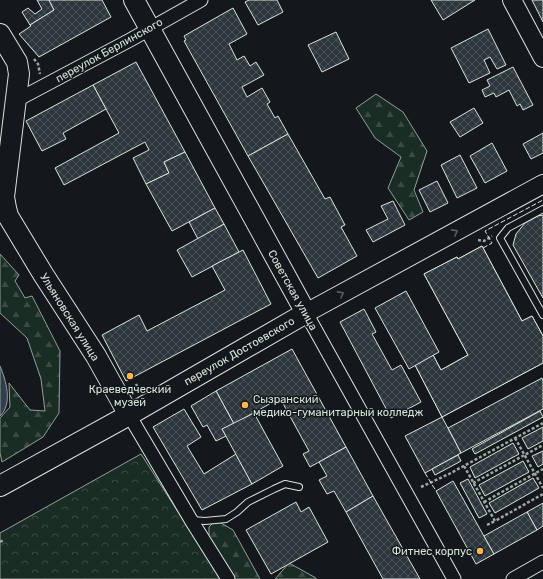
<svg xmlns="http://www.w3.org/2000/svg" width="543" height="579" font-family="Rubik,sans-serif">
  <defs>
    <pattern id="forest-firs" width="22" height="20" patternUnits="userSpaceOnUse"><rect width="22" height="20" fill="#1a2d24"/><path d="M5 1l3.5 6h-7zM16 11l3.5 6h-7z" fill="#3b4b43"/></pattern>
    <pattern id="park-crowns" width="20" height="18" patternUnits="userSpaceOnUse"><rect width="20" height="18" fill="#1a2d24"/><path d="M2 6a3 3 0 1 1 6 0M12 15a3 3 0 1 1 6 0" fill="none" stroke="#3b4b43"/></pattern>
    <pattern id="building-cross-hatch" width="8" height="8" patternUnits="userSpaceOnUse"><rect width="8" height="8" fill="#2c363c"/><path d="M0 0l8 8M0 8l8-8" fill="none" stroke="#4a5358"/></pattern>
  </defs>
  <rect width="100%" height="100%" fill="#14181c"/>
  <g fill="url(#forest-firs)" stroke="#939e99">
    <path d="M376 94 403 112 427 151 414 190 423 212 409 220 388 188 401 157 375 138 356 108Z"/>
    <path d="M0 254 19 275 15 281 25 298 32 296 60 351 59 413 43 437 2 462 0 453V418L10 407 9 383 30 410 45 411 41 379 27 338 0 313Z"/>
    <path d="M216 520 233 530 260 579H231L209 540V527Z"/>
    <path d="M289 563 316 578V579H275Z"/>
  </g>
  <path fill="url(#park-crowns)" stroke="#939e99" d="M141 454 221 579H0V533Z"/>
  <path fill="#2f3f4d" stroke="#939e99" d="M0 366C6 380 13 404 0 416Z"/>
  <g fill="url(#building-cross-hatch)" stroke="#d8e6dc">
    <path d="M37 0H49L54 10 30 25 22 12 28 8 35 14 42 9Z"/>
    <path d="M49 0H102L111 17 39 57 19 34 31 26 30 25 54 10Z"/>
    <path d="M249 0H277L283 12 258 25 245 2Z"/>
    <path d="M431 0H475L443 20Z"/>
    <path d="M532 0H543V22Z"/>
    <path d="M233 8 247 34 229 44 237 60 244 56 250 66 256 62 264 75 242 87 247 97 262 88 270 102 267 104 275 118 278 116 288 134 248 156 184 41 186 40 184 36Z"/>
    <path d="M488 29 506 65 497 69 490 57 484 60 490 73 469 83 451 48Z"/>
    <path d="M336 32 349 59 322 72 308 45Z"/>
    <path d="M136 62 185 152 164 162 169 173 146 184 133 158 149 150 145 142 64 185 55 168 119 133 93 85Z"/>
    <path d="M513 67 533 105 523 110 520 104 517 106 509 90 496 97 494 93 485 97 482 90 490 86 487 80Z"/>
    <path d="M93 85 106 109 63 133 66 139 42 151 26 121Z"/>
    <path d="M474 108 483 123 460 137 450 122Z"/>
    <path d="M543 133V153L531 159 523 144Z"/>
    <path d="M288 134 325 199 330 197 345 225 341 227 357 256 318 278 248 156Z"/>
    <path d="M492 143 507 171 485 183 470 156Z"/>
    <path d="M185 152 215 208 172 231 146 184 169 173 164 162Z"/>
    <path d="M460 155 477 188 457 198 441 165Z"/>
    <path d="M437 181 448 203 430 212 419 190Z"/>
    <path d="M393 201 405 225 373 242 366 230 388 219 381 206Z"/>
    <path d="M215 208 224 224 198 239 189 222Z"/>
    <path d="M543 215V298L513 245 516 234 525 223 538 216Z"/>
    <path d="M224 224 239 252 192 277 177 250Z"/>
    <path d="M482 246 522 321 532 316 543 336V363L442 417 415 365 433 355 441 370 468 355 424 274 457 257 458 259Z"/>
    <path d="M482 246 522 321 532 316 543 336V363L442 417 415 365 433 355 441 370 468 355 424 274 457 257 458 259Z"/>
    <path d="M243 250 271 304 126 381 102 335 139 315 147 331 225 290 212 266Z"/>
    <path d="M406 291 439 352 409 369 375 308Z"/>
    <path d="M364 309 376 332 372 334 392 370 401 365 421 402 391 418 340 322Z"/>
    <path d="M292 349 346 447 310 467 303 454 309 451 280 398 234 424 216 391Z"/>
    <path d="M542 378 543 381V409L461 453 448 428Z"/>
    <path d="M216 391 234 424 222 429 226 436 216 441 207 425 203 427 191 406Z"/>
    <path d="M184 409 201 437 187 446 204 474 236 454 252 484 202 510 153 427Z"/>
    <path d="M540 411 543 417 475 454 472 449Z"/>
    <path d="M254 413 283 466 252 484 222 429Z"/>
    <path d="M442 417 461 453 425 473 405 436Z"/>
    <path d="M543 427V441L528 449 522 438Z"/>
    <path d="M513 443 519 454 475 478 470 467Z"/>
    <path d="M346 447 373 496 346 512 334 491 327 494 319 480 327 476 319 462Z"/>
    <path d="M543 451V464L538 467 532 456Z"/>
    <path d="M458 455 461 461 435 475 432 469Z"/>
    <path d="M523 461 529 472 485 496 479 485Z"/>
    <path d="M533 478 539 488 495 513 489 503Z"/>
    <path d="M468 479 487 514 479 518 460 483Z"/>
    <path d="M453 481 494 554 476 564 436 491Z"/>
    <path d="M373 496 420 579H383L346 512Z"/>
    <path d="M296 502 301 512 309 507 328 542 271 574 246 530Z"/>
    <path d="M543 503V526L537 530 527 512Z"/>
    <path d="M527 512 537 530 494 554 484 536Z"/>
  </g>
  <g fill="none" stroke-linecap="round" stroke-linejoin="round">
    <defs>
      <g id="lane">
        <path d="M543 209 508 228 500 238 543 315"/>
        <path d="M192 520 205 521 226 519 237 512 248 502 274 489 285 484 299 487"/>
      </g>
      <g id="street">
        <path d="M17 100 130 40 201 0"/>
        <path d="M306 313 454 579"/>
        <path d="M129 415 191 520 228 579"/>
        <path d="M513 579 543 562"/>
      </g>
      <g id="secondary">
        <path d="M512 0 543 58"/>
        <path d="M306 313 543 184"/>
      </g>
      <g id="primary">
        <path d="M0 34 17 62 19 74 4 197 6 208 8 216 43 274 96 356 129 415"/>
        <path d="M0 486 129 415 306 313 134 0"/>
      </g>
    </defs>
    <use href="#lane" stroke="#d8e6dc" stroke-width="8"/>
    <use href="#street" stroke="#d8e6dc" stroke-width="15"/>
    <use href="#secondary" stroke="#d8e6dc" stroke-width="20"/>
    <use href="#primary" stroke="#d8e6dc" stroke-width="22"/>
    <g stroke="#9da8a2" stroke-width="2.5" stroke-dasharray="3 2" stroke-linecap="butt">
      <path d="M34 59 38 64 40 74"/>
      <path d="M478 240 484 241 492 236"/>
      <path d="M136 384 139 390"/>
      <path d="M515 438 543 488"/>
      <path d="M464 466 495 521 543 494"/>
      <path d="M473 483 543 445"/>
      <path d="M421 487 449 474 543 423"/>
      <path d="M484 502 543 469"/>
      <path d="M487 525 495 521"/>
      <path d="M0 542 4 540"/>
    </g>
    <use href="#lane" stroke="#14181c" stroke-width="6"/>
    <use href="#street" stroke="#14181c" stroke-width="13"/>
    <use href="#secondary" stroke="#14181c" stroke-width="18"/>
    <use href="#primary" stroke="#14181c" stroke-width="20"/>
    <g stroke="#d8e6dc" stroke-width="1" stroke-dasharray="5 2" stroke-linecap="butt">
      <path d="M483 248 492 243 485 231 543 200"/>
      <path d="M425 473 436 491"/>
    </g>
  </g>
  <defs><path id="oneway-chevron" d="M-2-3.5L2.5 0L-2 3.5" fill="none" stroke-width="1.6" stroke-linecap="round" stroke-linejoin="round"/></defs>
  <g stroke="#59605f">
    <use href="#oneway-chevron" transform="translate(455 232) rotate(-29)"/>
    <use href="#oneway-chevron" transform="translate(341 294) rotate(-29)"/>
  </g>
  <g fill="#ffb74d" stroke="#14181c" stroke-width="1.5">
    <circle cx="130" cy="376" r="4"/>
    <circle cx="245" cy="405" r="4"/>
    <circle cx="480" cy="551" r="4"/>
  </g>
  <g text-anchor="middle" stroke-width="3" stroke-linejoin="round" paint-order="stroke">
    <g font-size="11" fill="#d8e6dc" stroke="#14181c">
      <text transform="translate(109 50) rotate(-29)" y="4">переулок Берлинского</text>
      <text transform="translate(293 290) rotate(61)" y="4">Советская улица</text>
      <text transform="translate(70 317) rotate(58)" y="4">Ульяновская улица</text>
      <text transform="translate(239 351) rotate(-30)" y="4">переулок Достоевского</text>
    </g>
    <g font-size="11" fill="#d8e6dc" stroke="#14181c">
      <text x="130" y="393">Краеведческий<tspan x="130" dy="13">музей</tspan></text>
      <text x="253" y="403" text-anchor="start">Сызранский<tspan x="253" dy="13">медико-гуманитарный колледж</tspan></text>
      <text x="472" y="555" text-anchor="end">Фитнес корпус</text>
    </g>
  </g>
</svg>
